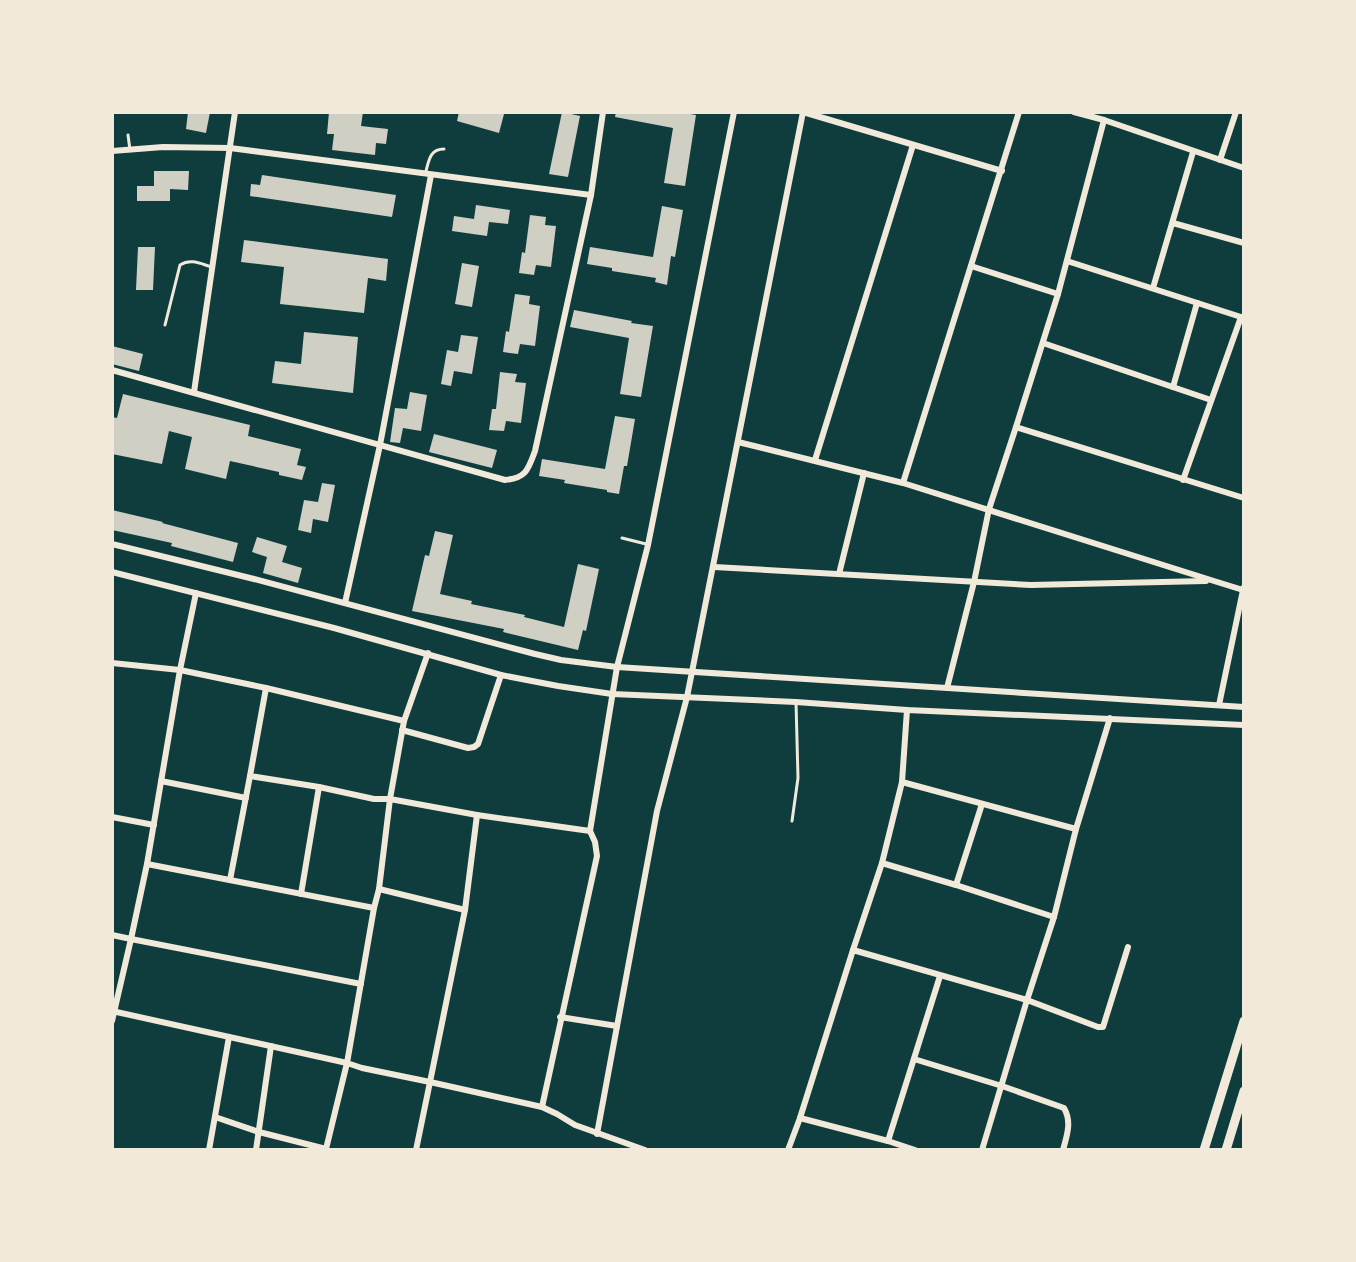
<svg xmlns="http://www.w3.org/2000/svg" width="1356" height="1262" font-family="'Nunito Sans',sans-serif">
  <rect width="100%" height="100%" fill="#0f3d3e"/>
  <g fill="#cfcfc3">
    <path d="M188 112H210L206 133 186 129Z"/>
    <path d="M329 112H363L361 126 388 129 386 144 376 143 375 155 332 150 334 134H327Z"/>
    <path d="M459 112H495L504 114 499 133 457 121Z"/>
    <path d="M562 112 580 116 568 177 549 174Z"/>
    <path d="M616 112H679L696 115 685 186 664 183 673 128 615 117Z"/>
    <path d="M154 171H189L188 190 170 189V201H137V186H154Z"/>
    <path d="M262 175 396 195 392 217 250 196 251 184 260 185Z"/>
    <path d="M476 205 510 210 508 224 489 222 487 236 452 231 454 216 474 219Z"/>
    <path d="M662 206 683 210 675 257 671 256 667 285 655 282 656 278 612 271V268L587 264 590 247 653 257Z"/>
    <path d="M530 215 546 217 545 225 556 226 551 267 536 265 534 275 519 273 522 252 525 253Z"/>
    <path d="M244 240 388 259 386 281 368 278 364 313 280 304 284 267 241 262Z"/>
    <path d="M138 247H155L153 290H136Z"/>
    <path d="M462 263 479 266 472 307 455 304Z"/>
    <path d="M515 294 530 296 529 304 540 306 535 346 520 344 518 354 503 352 506 331 509 332Z"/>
    <path d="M574 310 632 321 631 323 653 326 641 397 620 394 629 338 570 327Z"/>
    <path d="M304 332 358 337 353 393 272 383 275 361 301 364Z"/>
    <path d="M461 335 478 337 472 374 454 371 451 386 441 384 447 350 458 352Z"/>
    <path d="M112 346 143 354 139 371 112 364Z"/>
    <path d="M500 372 517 374 515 382 526 383 521 423 506 421 504 431 489 430 492 409H496Z"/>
    <path d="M410 392 427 395 421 431 403 428 400 443 390 442 395 408 407 409Z"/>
    <path d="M123 394 250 425 248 436 301 449 297 465 306 467 302 480 279 475V472L230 461 226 479 185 469 192 437 169 431 162 464 112 454V417L117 418Z"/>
    <path d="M615 416 635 419 627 466H624L619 494 607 492V490L564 483 565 480 539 476 542 459 605 469Z"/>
    <path d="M434 434 497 450 492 468 429 452Z"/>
    <path d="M322 483 335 485 328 522 313 519 311 533 298 530 304 500 318 502Z"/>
    <path d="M112 510 163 522 162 523 238 543 233 562 171 546 172 543 112 530Z"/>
    <path d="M435 531 453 535 440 594 472 601 471 604 525 615 524 617 564 627 578 564 599 569 586 631 583 630 578 650 503 632 504 629 412 611 425 555 429 556Z"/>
    <path d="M257 537 287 546 282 562 302 568 298 583 263 573 267 557 252 552Z"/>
  </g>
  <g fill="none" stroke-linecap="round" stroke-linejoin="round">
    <g stroke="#f1e9da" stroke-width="3">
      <path d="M128 135 130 150"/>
      <path d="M426 171C429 160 430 149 444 149"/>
      <path d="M165 325 180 265C191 258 201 264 212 267"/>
      <path d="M622 538 646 544"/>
      <path d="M792 821 798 778 796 702"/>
    </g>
    <g stroke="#f1e9da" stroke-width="6">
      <path d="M803 112 1002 171"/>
      <path d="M1019 112 903 483 1214 581 1243 590 1244 587"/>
      <path d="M1074 112 1104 120 1244 168"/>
      <path d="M1104 120 1058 294 1016 427 1244 498"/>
      <path d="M112 151 163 147 230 148 591 195"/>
      <path d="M1220 160 1236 112"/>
      <path d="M1173 223 1244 243"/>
      <path d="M1067 261 1241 317"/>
      <path d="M971 266 1058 294"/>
      <path d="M1153 288 1193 152"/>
      <path d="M1043 343 1211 400"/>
      <path d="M112 370 505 480C526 478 528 470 535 451L591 195 603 112"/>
      <path d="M1173 387 1197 303"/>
      <path d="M194 392 235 112"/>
      <path d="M738 442 903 483"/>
      <path d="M815 460 913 145"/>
      <path d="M1183 480 1241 317H1244"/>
      <path d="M112 544 254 579 535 654 561 660 617 667 1244 707"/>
      <path d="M714 567 1031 585 1206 581"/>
      <path d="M112 572 334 628 501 675 558 686 612 694 796 702 907 710 1244 725"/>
      <path d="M839 574 864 473"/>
      <path d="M196 593 180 670 266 688 404 721 390 799 477 815 590 831"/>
      <path d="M345 603 380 445 431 175"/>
      <path d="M112 663 180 670 147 864 131 939 112 935"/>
      <path d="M266 688 250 776 319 787 374 799H390L379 889 465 910"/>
      <path d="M947 688 974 582 989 509 1016 427"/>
      <path d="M1219 705 1243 590"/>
      <path d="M404 721 428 653"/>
      <path d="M402 730 468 748 474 747 478 744 501 675"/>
      <path d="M161 781 246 798"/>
      <path d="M902 782 1076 829"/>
      <path d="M477 815 465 910 430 1082 542 1107 557 1114 575 1125 645 1150"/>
      <path d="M112 817 154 825"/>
      <path d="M882 863 956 885 982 804"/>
      <path d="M147 864 374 908"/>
      <path d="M230 880 250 776"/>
      <path d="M956 885 1054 917"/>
      <path d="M379 889 374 908 347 1063 362 1068 430 1082 416 1150"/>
      <path d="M301 894 319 787"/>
      <path d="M853 950 882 863 902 782 907 710"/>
      <path d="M112 1011 347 1063 326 1149 259 1132 215 1117"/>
      <path d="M560 1017 617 1026"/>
      <path d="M112 1021 131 939 361 984"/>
      <path d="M914 1059 1002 1086 1064 1108C1072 1122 1067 1135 1063 1150"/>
      <path d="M542 1107 597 856 595 842 590 831 617 667 648 545 734 112"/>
      <path d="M800 1118 888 1141 940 976"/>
      <path d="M597 1134 657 811 687 697 803 112"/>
      <path d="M888 1141 915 1150"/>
      <path d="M209 1150 229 1037"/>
      <path d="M256 1150 271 1046"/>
      <path d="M788 1150 800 1118 853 950 1027 1000 1054 917 1076 829 1110 718"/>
      <path d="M982 1150 1027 1000 1098 1027H1103L1128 947"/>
    </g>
    <g stroke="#f1e9da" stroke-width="9">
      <path d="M1204 1150 1244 1021"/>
      <path d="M1226 1150 1244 1091"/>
    </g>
  </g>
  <rect width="1356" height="1262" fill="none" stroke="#f1e9da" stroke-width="228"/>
</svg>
